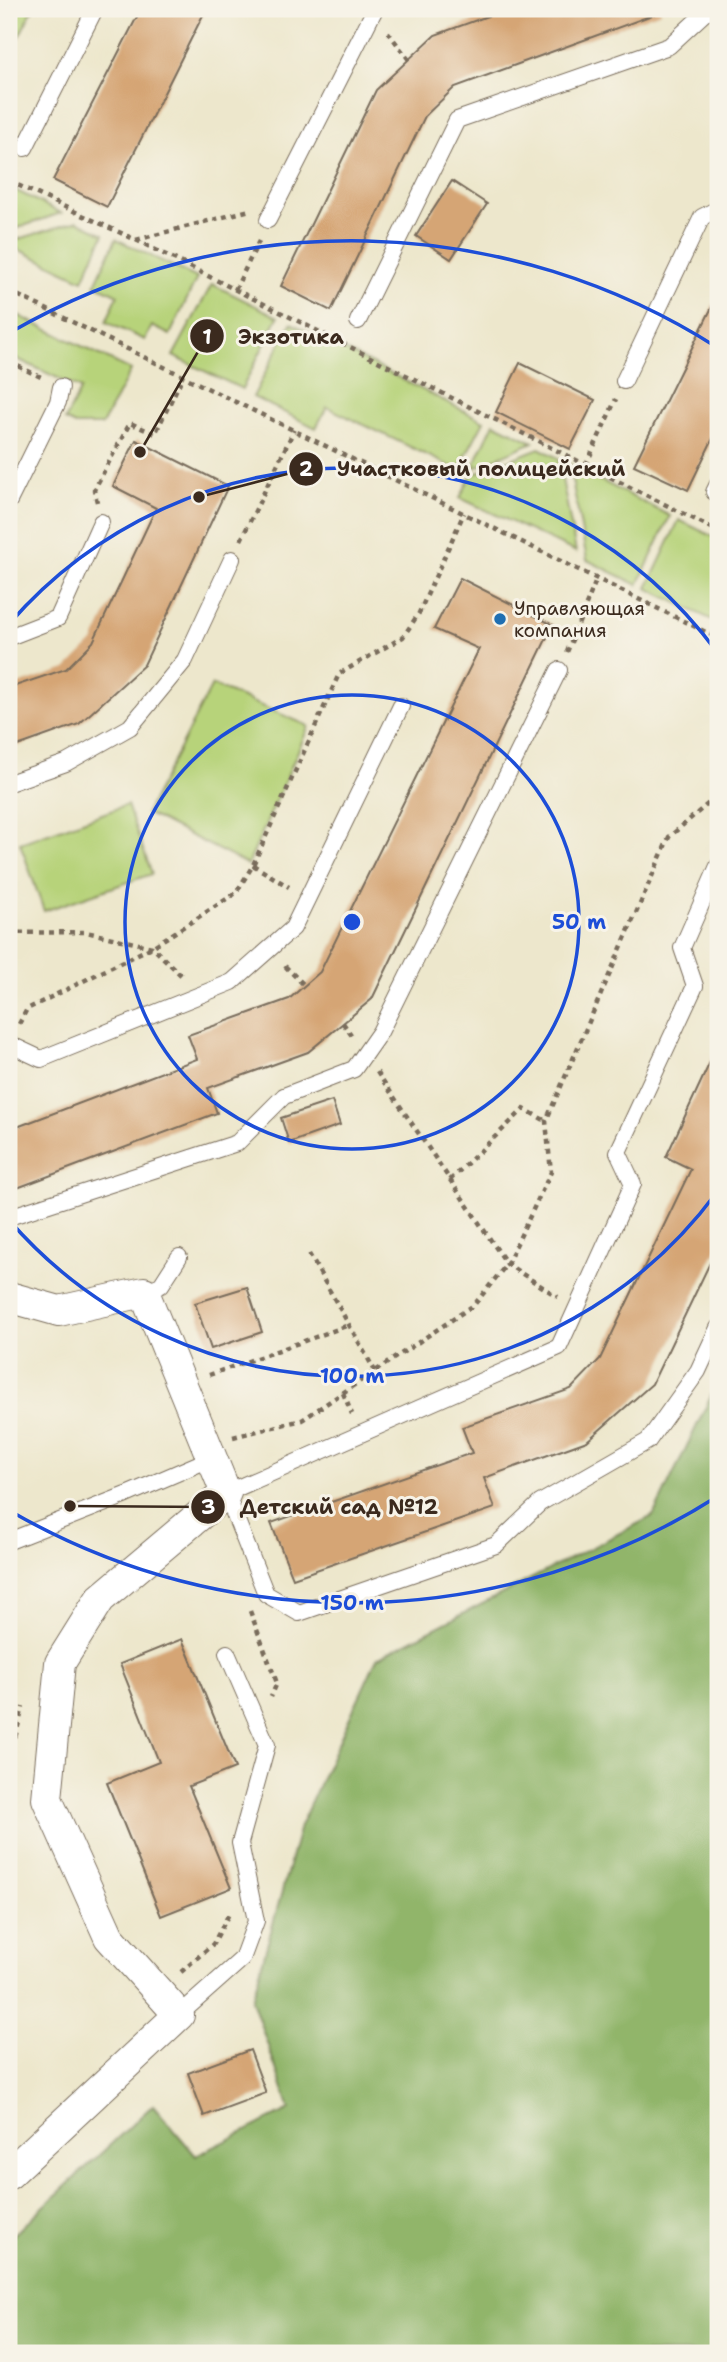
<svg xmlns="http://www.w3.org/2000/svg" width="727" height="2362" font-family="'Shantell Sans',sans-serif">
  <rect width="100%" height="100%" fill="#f7f3e8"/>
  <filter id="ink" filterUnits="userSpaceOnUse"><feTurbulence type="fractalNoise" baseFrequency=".0143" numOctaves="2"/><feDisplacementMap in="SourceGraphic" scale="14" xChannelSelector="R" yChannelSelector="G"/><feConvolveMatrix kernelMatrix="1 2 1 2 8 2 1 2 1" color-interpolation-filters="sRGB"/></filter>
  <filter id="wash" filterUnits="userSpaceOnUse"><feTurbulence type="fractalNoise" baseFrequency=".00686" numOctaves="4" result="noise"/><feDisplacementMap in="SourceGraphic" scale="28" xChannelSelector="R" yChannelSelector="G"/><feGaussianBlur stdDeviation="1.57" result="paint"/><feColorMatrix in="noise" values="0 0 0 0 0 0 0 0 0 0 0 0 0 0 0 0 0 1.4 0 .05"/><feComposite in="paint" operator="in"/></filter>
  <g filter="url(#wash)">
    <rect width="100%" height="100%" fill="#ede7cc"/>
    <g fill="#b7d37a" stroke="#797e4c" stroke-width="2">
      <path d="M9 9H33L9 56Z"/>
      <path d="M9 187 61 213 9 231Z"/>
      <path d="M77 221 104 234 83 280 9 245V242Z"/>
      <path d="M116 239 197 278 170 335 152 326 145 340 106 322 118 295 95 284Z"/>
      <path d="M212 284 278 317 242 389 173 356Z"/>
      <path d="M9 311 131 370 102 425H75L65 420 81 389 9 355Z"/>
      <path d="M291 323 484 421 458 470 327 407 316 428 253 397Z"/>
      <path d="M494 423 533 442 472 469Z"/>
      <path d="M539 448 558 458 576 552 460 498 471 475Z"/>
      <path d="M569 464 670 516 638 585 587 560Z"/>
      <path d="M679 520 718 539V623L647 588Z"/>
      <path d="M212 685 309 726 248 865 146 813Z"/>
      <path d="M127 805 152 874 44 911 20 843Z"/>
    </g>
    <path fill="#91b56a" stroke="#667044" stroke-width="2" d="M718 1382V2353H9V2239L153 2105 196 2156 290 2109 252 2000 300 1826 377 1658 653 1516Z"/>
    <g id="blocks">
      <g fill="#d5a575">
        <path d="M141 9H206L107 207 53 180Z"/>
        <path d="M507 9H660L661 12 455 87 425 116 331 311 281 286 376 90 435 35Z"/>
        <path d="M452 181 487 204 451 259 416 236Z"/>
        <path d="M718 295V428L688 490 634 465Z"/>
        <path d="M520 363 595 400 570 449 496 412Z"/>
        <path d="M136 440 228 486 144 665 79 724 9 749V688L66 669 93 642 156 508 113 486Z"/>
        <path d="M460 578 553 625 372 999 308 1052 208 1088 217 1113 9 1191V1130L197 1059 188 1035 289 999 320 972 479 649 434 629Z"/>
        <path d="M718 1045V1246L652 1384 587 1441 484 1478 495 1508 293 1578 271 1523 472 1453 462 1427 571 1389 600 1359 691 1169 666 1157Z"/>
        <path d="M332 1101 340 1125 289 1143 281 1118Z"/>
        <path d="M247 1287 262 1332 211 1349 195 1303Z"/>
        <path d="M182 1639 235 1768 189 1786 231 1888 161 1916 107 1783 159 1762 120 1664Z"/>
        <path d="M250 2050 266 2093 204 2116 188 2073Z"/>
      </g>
    </g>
  </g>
  <g filter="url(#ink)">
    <use href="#blocks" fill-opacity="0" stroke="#796c5b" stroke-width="2"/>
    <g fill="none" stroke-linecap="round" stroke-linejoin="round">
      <defs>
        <g id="lane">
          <path d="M25 148 95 9"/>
          <path d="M268 220 375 9"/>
          <path d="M358 321 457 120 669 46 709 9"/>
          <path d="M624 381 702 217 718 209"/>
          <path d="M714 492 718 484"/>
          <path d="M9 501 58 402 61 387"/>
          <path d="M9 637 58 618 101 522"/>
          <path d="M9 783 66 763 130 727 185 660 232 559"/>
          <path d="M718 866 682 948 695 986 618 1152 633 1184 559 1347 226 1493 266 1594 299 1613 496 1545 540 1503 648 1441 698 1371 718 1328"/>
          <path d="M9 1044 41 1059 232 982 293 928 401 706"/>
          <path d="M9 1217 237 1143 284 1096 354 1069 380 1032 559 670"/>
          <path d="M144 1292 161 1285 179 1257"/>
          <path d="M9 1541 126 1495 212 1458"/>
          <path d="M179 2015 242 1959 256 1921 240 1843 267 1745 227 1653"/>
        </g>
        <path id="street" d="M9 1297 59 1311 144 1292 226 1493 100 1599 60 1663 47 1799 109 1937 179 2015 9 2174"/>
      </defs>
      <use href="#lane" stroke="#796c5b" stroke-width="18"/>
      <use href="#street" stroke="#796c5b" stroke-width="32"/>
      <g stroke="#796c5b" stroke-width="4.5" stroke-dasharray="5 5" stroke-linecap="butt">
        <path d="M388 32 409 60"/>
        <path d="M9 181 136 240 718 531"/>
        <path d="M136 240 250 210"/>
        <path d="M235 290 259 241"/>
        <path d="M9 291 718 638"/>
        <path d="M9 362 43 378"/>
        <path d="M586 465 616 399"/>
        <path d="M97 502 94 490 130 423 155 434 183 376"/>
        <path d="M241 540 294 430"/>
        <path d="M567 652 597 578"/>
        <path d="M253 865 289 887"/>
        <path d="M9 933 86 932 152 947 183 977"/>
        <path d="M285 966 304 985"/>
        <path d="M343 1023 352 1036"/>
        <path d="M19 1024 27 1009 152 947 236 893 253 865 339 674 403 637 419 613 464 513"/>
        <path d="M377 1072 507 1264 558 1297"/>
        <path d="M450 1180 524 1109 546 1121"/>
        <path d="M309 1254 375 1371"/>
        <path d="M209 1375 349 1325"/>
        <path d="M343 1393 352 1414"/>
        <path d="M233 1437 302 1420 474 1305 507 1264 551 1172 546 1121 669 837 718 795"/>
        <path d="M250 1611 277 1683 271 1697"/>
        <path d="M9 1745 15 1738 23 1707"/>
        <path d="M181 1972 213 1944 230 1912"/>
      </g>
      <use href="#lane" stroke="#fff" stroke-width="16"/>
      <use href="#street" stroke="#fff" stroke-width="30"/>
    </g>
  </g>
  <g fill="none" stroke="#1d4ed8" stroke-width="3.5">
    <circle cx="352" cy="922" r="227"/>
    <path d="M717 1192A454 454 0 0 1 9 1220M9 624A454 454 0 0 1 717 652"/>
    <path d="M718 1496A681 681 0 0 1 12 1512M11 332A681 681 0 0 1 718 348"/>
  </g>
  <circle fill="#1f6fb2" stroke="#f7f3e8" stroke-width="2.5" cx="500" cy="619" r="7"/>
  <g text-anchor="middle" stroke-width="6" stroke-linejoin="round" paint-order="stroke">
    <g font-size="19" fill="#3b2a1e" stroke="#f7f3e8" text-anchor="start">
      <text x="514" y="615">Управляющая<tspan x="514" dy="22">компания</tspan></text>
    </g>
  </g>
  <circle cx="352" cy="922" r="10" fill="#1d4ed8" stroke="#f7f3e8" stroke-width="3.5"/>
  <g font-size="21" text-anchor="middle" font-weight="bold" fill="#1d4ed8" stroke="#f7f3e8" stroke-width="6" stroke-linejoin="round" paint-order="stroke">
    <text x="579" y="929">50 m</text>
    <text x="352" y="1383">100 m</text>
    <text x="352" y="1610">150 m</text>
  </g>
  <path fill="none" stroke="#3b2a1e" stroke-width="2.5" d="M140 452L207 336M199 497L306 469M70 1506L208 1507"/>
  <g fill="#3b2a1e" stroke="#f7f3e8" stroke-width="2.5">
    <circle cx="140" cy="452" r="7"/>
    <circle cx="199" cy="497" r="7"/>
    <circle cx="70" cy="1506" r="7"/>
    <circle cx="207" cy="336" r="18"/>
    <circle cx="306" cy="469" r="18"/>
    <circle cx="208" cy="1507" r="18"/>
  </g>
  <g font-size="21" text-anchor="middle" font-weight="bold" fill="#fff">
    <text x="207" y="344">1</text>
    <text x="306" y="476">2</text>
    <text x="208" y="1514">3</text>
  </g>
  <g font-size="21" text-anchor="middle" font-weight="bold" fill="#3b2a1e" stroke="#f7f3e8" stroke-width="6" stroke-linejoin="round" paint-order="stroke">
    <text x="291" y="344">Экзотика</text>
    <text x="481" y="476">Участковый полицейский</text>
    <text x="339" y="1514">Детский сад №12</text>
  </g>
  <rect width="727" height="2362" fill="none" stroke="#f7f3e8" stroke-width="35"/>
</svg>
